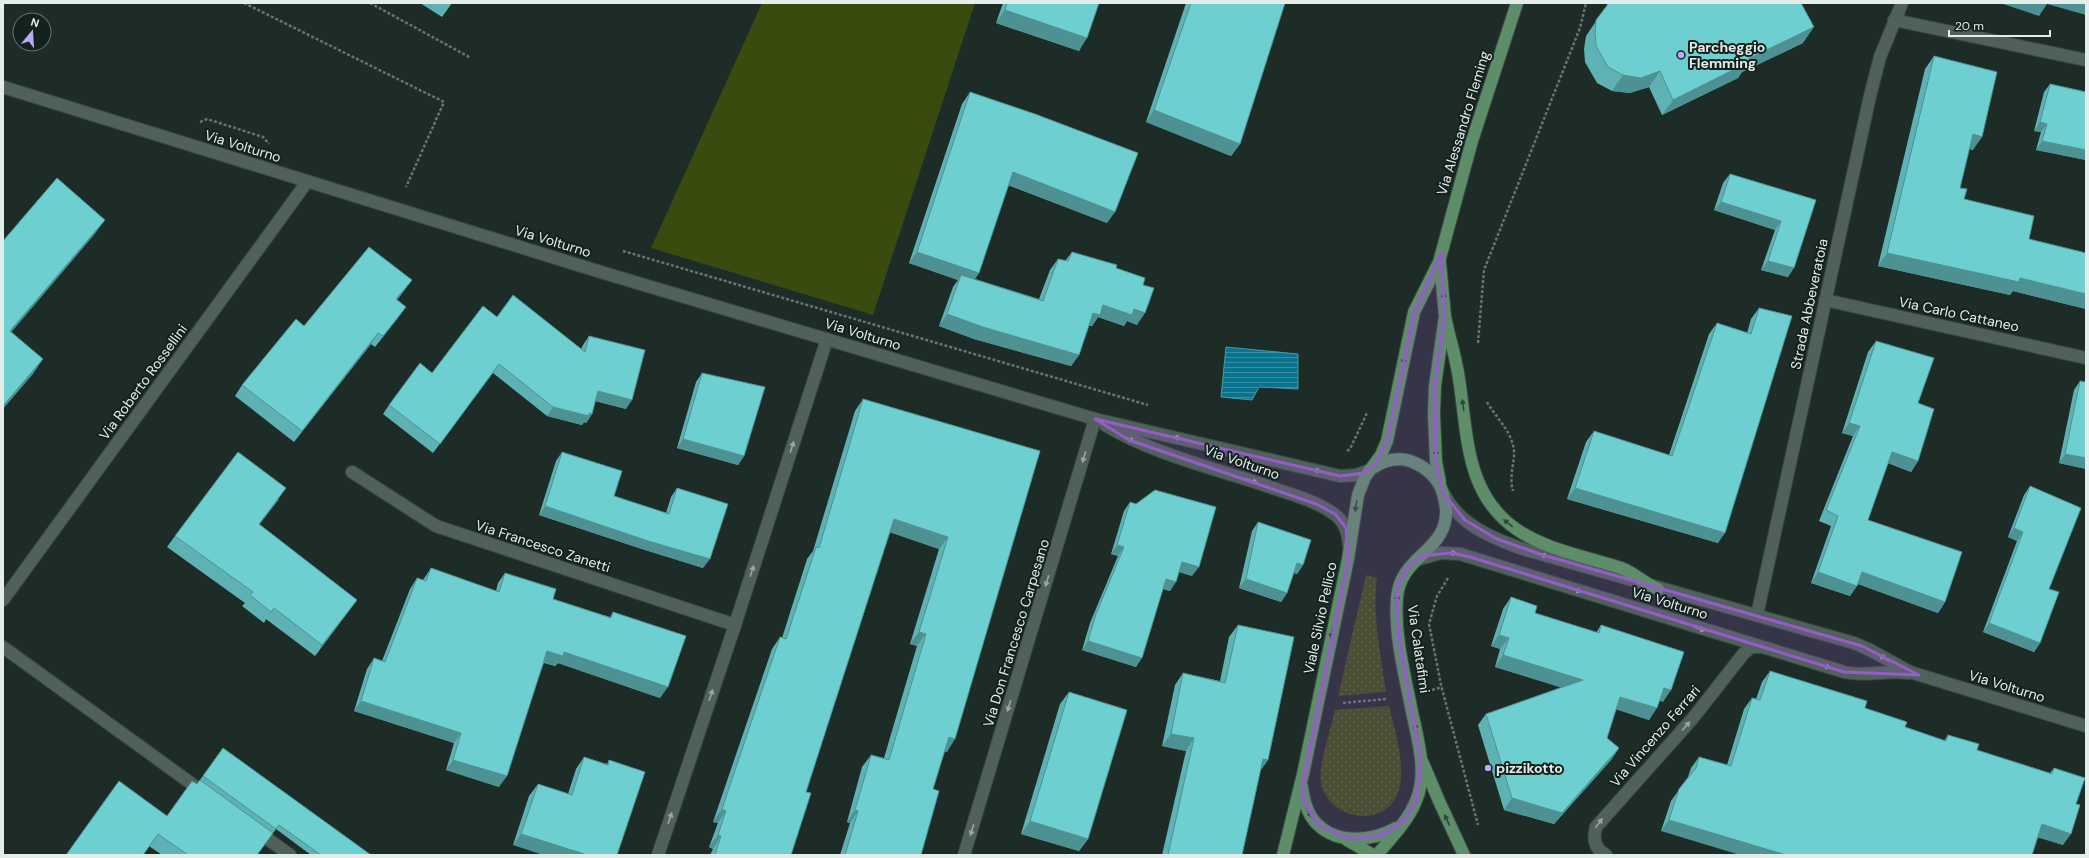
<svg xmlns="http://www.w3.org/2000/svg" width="2089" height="858" font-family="'DM Sans',sans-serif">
  <defs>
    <pattern id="grass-dots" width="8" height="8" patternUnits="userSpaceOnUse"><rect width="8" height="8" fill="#394b0f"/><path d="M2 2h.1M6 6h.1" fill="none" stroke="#566532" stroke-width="1.8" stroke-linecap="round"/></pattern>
    <pattern id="water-rules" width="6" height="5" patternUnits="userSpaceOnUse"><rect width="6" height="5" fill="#0a738d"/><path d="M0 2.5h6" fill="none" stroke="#398ea3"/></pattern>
  </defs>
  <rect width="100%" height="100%" fill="#1d2c27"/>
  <g fill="url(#grass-dots)">
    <path d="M1366 575 1377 578C1372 616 1381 654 1386 692L1338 696Z"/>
    <path d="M1389 706C1395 732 1406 763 1399 790 1387 830 1328 821 1321 782 1318 767 1331 728 1335 710Z"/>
  </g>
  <path fill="#394b0f" d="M762 3H975L873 315 651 248Z"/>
  <path fill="url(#water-rules)" stroke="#4b98a9" d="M1226 347 1298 354V389L1259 387 1252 400 1221 397Z"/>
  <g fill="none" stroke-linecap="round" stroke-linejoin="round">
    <defs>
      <g id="minor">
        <path d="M1894 20 2086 60"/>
        <path d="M3 87 604 273 1095 419 1340 476 1356 475 1370 470"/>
        <path d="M1825 300 2086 358"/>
        <path d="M1105 425C1153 454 1213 468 1267 486 1289 494 1315 500 1334 514 1345 522 1348 533 1349 546"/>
        <path d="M352 472 436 526 735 625"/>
        <path d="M1444 494C1459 524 1490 537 1520 548L1854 643 1870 650 1910 672 2086 726"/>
        <path d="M1416 560 1441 553 1460 554 1844 672C1867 677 1886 670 1908 673"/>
        <path d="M3 600 307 182"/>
        <path d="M1757 615 1870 96 1880 57 1902 3"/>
        <path d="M3 647 203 792"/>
        <path d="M255 830 290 855"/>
        <path d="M658 855 735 625 827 339"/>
        <path d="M964 855 1095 419"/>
        <path d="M1606 855C1594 849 1593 838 1596 827L1693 718 1744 653 1752 647H1760"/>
      </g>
      <g id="major">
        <path d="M1445 316C1449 337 1456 357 1459 379 1468 436 1465 496 1519 531 1548 550 1588 557 1621 568 1635 573 1645 584 1658 589"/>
        <path d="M1373 468C1384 460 1398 457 1410 461 1424 466 1435 475 1441 488 1444 495 1445 502 1446 509 1448 552 1400 555 1397 598 1394 636 1405 675 1412 712 1418 740 1428 773 1416 801 1408 821 1391 838 1377 855"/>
        <path d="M1440 482 1436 461 1434 414 1435 386 1445 316 1440 262"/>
        <path d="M1423 763 1439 801 1464 855"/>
        <path d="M1302 787C1304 801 1307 814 1317 824 1338 845 1373 841 1396 828"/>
        <path d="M1347 840 1373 855"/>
        <path d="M1283 855 1303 774 1348 559 1358 495 1365 477 1381 455 1387 441 1414 312 1439 262 1472 141 1517 3"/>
      </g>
    </defs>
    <use href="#minor" stroke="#3b4844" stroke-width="14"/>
    <use href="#major" stroke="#3b4844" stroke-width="14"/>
    <g stroke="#677470" stroke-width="2.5" stroke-dasharray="3 2" stroke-linecap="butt">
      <path d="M244 3 444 102 406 187"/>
      <path d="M370 3 471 58"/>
      <path d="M200 122 207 119 263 137 269 144"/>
      <path d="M623 251 1148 405"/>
      <path d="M1478 343 1484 270 1580 28 1586 3"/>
      <path d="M1487 402C1495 416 1509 429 1513 445 1517 458 1508 474 1513 491"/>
      <path d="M1347 451 1350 449 1367 413"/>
      <path d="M1448 578 1437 596 1429 624 1441 685 1478 825"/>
      <path d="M1432 690 1442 687"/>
      <path d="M1343 703 1386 699"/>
    </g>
    <use href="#minor" stroke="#50615b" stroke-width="12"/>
    <use href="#major" stroke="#5d8e69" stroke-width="12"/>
  </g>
  <g fill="#5fb2b4">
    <path d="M420 3H452L442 17Z"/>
    <path d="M1003 3H1099L1079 51 996 23Z"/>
    <path d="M1186 3H1285L1240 144 1231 156 1146 122Z"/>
    <path d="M1606 3H1802L1801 4 1803 43 1742 72 1738 78 1662 115 1649 87 1630 93 1612 91 1597 83 1585 62 1584 49 1586 36 1607 5Z"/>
    <path d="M1934 56 1973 150 1969 149 1960 188 1964 199 2029 239 2086 253V309L2013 291 2010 295 1878 266 1925 69Z"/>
    <path d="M2050 84 2086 92V160L2036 150 2041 132 2034 131 2044 92Z"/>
    <path d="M970 92 1107 223 1008 185 979 273 975 279 1039 299 1050 270 1058 259 1065 261 1072 252 1116 268 1143 285 1137 325 1127 321 1124 326 1098 317 1092 326H1089L1079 355 1071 366 974 339 939 326 953 287 958 280 909 263 962 104Z"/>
    <path d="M1730 174 1816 200 1788 277 1761 270 1775 230 1714 210 1723 183Z"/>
    <path d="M412 280 397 300 398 318 375 347 371 344 294 442 235 396 242 385 304 326Z"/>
    <path d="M1759 308 1718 543 1567 499 1586 442 1594 431 1669 455 1709 334 1717 323 1747 333 1751 319Z"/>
    <path d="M497 317 581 349 583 345 589 336 626 409 595 401 592 414 586 423 584 422 582 425 547 416 493 373 433 453 383 414 389 405 432 373Z"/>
    <path d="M1876 341 1918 403V461L1911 472 1888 463 1868 520 1945 602 1938 613 1858 584 1850 596 1811 583 1831 526 1819 521 1853 436 1842 433 1868 352Z"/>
    <path d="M702 373 744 456 738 465 677 448 696 382Z"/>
    <path d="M2080 381 2086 382V469L2059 463 2074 390Z"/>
    <path d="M863 399 1040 451 947 752 944 751 933 789 921 855H840L850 823 847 822 862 767 871 755 884 758 917 646 910 644 939 549 890 532 806 792 791 855H710L713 849 709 847 718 823 713 822 772 649 780 637 782 638 807 559 813 551 855 411Z"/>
    <path d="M562 452 614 496 666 513 671 497 677 488 703 568 642 549 539 515 556 461Z"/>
    <path d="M2030 486 2049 589 2040 643 2034 652 1983 632 2017 541 2008 537 2024 495Z"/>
    <path d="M279 499 259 525 357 600 315 656 266 619 264 623 242 606 245 603 167 547 175 536Z"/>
    <path d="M1130 502 1192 576 1179 572 1170 591 1163 589 1136 667 1082 650 1090 623 1118 556 1111 554 1124 511Z"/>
    <path d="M1258 522 1303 565 1297 574 1294 573 1287 593 1281 602 1239 588 1252 531Z"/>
    <path d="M431 568 496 591 498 583 505 573 553 599 610 617 613 612 660 698 558 663 555 666 544 663 499 787 446 770 454 743 354 711 367 669 374 658 382 661 410 589 417 578 423 580Z"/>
    <path d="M1511 597 1535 613 1596 633 1601 625 1663 702 1660 700 1649 720 1616 709 1607 738 1619 748 1611 760 1554 824 1504 810 1478 725 1486 714 1562 687 1495 667 1500 649 1491 646 1503 609Z"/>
    <path d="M1238 625 1268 760 1260 771 1242 855H1162L1186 751 1162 746 1175 685 1183 673 1220 681 1229 637Z"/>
    <path d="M1770 671 1865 708 1905 727 1944 741 1948 735 1977 750 2050 773 2054 768 2063 845 2038 837 1661 831 1671 801 1688 777 1691 768 1699 757 1727 765 1744 709 1752 698 1756 699 1762 682Z"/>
    <path d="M1069 692 1088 839 1079 851 1021 834 1060 704Z"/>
    <path d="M223 748 371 855H311L276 829 257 855H162L149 846 167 816 197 784Z"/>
    <path d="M584 757 607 764 609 760 645 772 513 845 529 796 538 784 568 794 576 769Z"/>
  </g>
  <g fill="#4d9192">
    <path d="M2000 3H2086V15L2047 4 2039 16Z"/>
    <path d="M1005 10 1087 38 1079 51 996 23Z"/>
    <path d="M1814 27 1803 43 1742 72 1738 78 1662 115 1673 100 1748 59Z"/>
    <path d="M1660 71 1649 87 1630 93 1612 91 1623 75Z"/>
    <path d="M1154 110 1240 144 1231 156 1146 122Z"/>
    <path d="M2040 122 2047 124 2041 132 2034 131Z"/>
    <path d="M1973 134 1982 137 1973 150 1964 147Z"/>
    <path d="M2042 141 2086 150V160L2036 150Z"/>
    <path d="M1013 172 1115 212 1107 223 1005 184Z"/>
    <path d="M1721 202 1781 221 1775 230 1714 210Z"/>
    <path d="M105 220 94 235 3 342 10 331Z"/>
    <path d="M917 252 979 273 971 284 961 275 958 280 909 263Z"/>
    <path d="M1887 253 2020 278 2086 294V309L2013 291 2010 295 1878 266Z"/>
    <path d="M1768 261 1794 268 1788 277 1761 270Z"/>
    <path d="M412 280 404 291 388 311 396 299Z"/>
    <path d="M1103 305 1134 309 1145 313 1137 325 1127 321 1124 326 1098 317 1092 326 1085 325 1093 313Z"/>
    <path d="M406 307 398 318 375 347 383 336Z"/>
    <path d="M947 314 1079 355 1071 366 974 339 939 326Z"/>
    <path d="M378 333 371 344 294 442 302 431Z"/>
    <path d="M43 359 33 374 3 409V406Z"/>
    <path d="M598 391 632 400 626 409 592 400Z"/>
    <path d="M553 407 592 414 586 423 584 422 582 425 547 416Z"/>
    <path d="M1849 423 1860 426 1853 436 1842 433Z"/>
    <path d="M683 439 744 456 738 465 677 448Z"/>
    <path d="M1892 452 1918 461 1911 472 1885 462Z"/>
    <path d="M2065 454 2086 458V469L2059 463Z"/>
    <path d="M1575 488 1725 533 1718 543 1567 499Z"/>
    <path d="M545 506 710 559 703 568 642 549 539 515Z"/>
    <path d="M894 519 948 537 939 549 886 531Z"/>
    <path d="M2014 528 2023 532 2017 541 2008 537Z"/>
    <path d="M1117 545 1124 547 1118 556 1111 554Z"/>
    <path d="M1182 562 1199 567 1192 576 1176 571Z"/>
    <path d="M1297 563 1303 565 1297 574 1291 572Z"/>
    <path d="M1818 572 1857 586 1850 596 1811 583Z"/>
    <path d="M1862 572 1945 602 1938 613 1855 583Z"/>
    <path d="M1166 579 1176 582 1170 591 1160 588Z"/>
    <path d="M1246 579 1287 593 1281 602 1239 588Z"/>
    <path d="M357 600 349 611 315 656 322 645Z"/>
    <path d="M1989 623 2040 643 2034 652 1983 632Z"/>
    <path d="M919 632 926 634 917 646 910 644Z"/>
    <path d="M1499 635 1509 638 1500 649 1491 646Z"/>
    <path d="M1088 641 1142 658 1136 667 1082 650Z"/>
    <path d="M547 651 564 652 668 687 660 698 558 663 555 666 540 661Z"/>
    <path d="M1503 655 1583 680 1575 692 1495 667Z"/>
    <path d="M1664 688 1671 690 1663 702 1656 699Z"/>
    <path d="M1620 697 1657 708 1649 720 1612 708Z"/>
    <path d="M361 701 461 733 454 743 354 711Z"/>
    <path d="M1171 734 1194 738 1186 751 1162 746Z"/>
    <path d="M949 737 955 739 947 752 940 750Z"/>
    <path d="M1619 748 1611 760 1554 824 1504 810 1512 798Z"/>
    <path d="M1263 759 1268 760 1259 772Z"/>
    <path d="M453 760 507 776 499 787 446 770Z"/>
    <path d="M722 809 726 811 718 823 713 822Z"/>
    <path d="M855 810 858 811 850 823 847 822Z"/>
    <path d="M1669 820 1786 855H1740L1661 831Z"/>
    <path d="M1030 821 1088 839 1079 851 1021 834Z"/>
    <path d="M2042 824 2071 834 2063 845 2033 836Z"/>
    <path d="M521 834 587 855H543L513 845Z"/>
    <path d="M718 835 721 836 713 849 709 847Z"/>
  </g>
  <g fill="#6ecfd1" stroke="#4d9192">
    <path d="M1007 3H1099L1087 38 1005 10Z"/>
    <path d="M1191 3H1285L1240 144 1154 110Z"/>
    <path d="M1609 3H1801L1814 27 1748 59 1749 62 1673 100 1660 71 1641 78 1623 75 1608 67 1596 46 1595 33 1596 20Z"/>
    <path d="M1934 56 1997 72 1982 137 1973 134 1960 188 1967 189 1964 199 2034 216 2029 239 2086 253V294L2020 278 2019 282 1887 253Z"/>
    <path d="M2050 84 2086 92V150L2042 141 2047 124 2040 122Z"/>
    <path d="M970 92 1035 114 1138 153 1115 212 1013 172 979 273 917 252Z"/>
    <path d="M1730 174 1816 200 1794 268 1768 261 1781 221 1721 202Z"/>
    <path d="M57 178 105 220 10 331 43 359 3 406V241Z"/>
    <path d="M369 247 412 280 396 299 406 307 383 336 378 333 302 431 242 385 296 319 304 326Z"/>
    <path d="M1072 252 1117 265 1116 268 1145 278 1143 285 1154 288 1145 313 1134 309 1132 315 1103 305 1100 315 1093 313 1079 355 983 327 947 314 961 275 1043 301 1058 259 1068 261Z"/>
    <path d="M513 295 585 352 589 336 645 350 632 400 598 391 592 414 589 413V416L553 407 499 364 440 444 389 405 420 363 432 373 483 306 497 317Z"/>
    <path d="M1759 308 1792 316 1725 533 1575 488 1594 431 1672 456 1717 323 1751 334Z"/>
    <path d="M1876 341 1934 358 1918 403 1934 409 1918 461 1892 452 1868 520 1962 552 1945 602 1862 572 1857 586 1818 572 1838 516 1826 510 1860 426 1849 423Z"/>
    <path d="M702 373 765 387 744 456 683 439Z"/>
    <path d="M2080 381 2086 382V458L2065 454Z"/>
    <path d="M863 399 1040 451 955 739 949 737 933 789 939 791 921 855H845L858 811 855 810 871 755 889 760 926 634 919 632 948 537 894 519 806 792 811 793 791 855H788L785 854 784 855H715L721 836 718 835 726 811 722 809 780 637 786 639 816 547 819 548Z"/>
    <path d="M238 452 286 488 259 524 357 600 322 645 274 608 271 612 250 595 253 592 175 536Z"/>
    <path d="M562 452 622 471 614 496 669 514 677 488 728 504 710 559 648 541 545 506Z"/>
    <path d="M2030 486 2081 508 2049 589 2059 592 2040 643 1989 623 2023 532 2014 528Z"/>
    <path d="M1155 490 1216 507 1199 567 1182 562 1176 582 1166 579 1142 658 1088 641 1096 614 1124 547 1117 545 1130 502 1136 504Z"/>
    <path d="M1258 522 1311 540 1303 565 1297 563 1287 593 1246 579Z"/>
    <path d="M431 568 499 592 505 573 556 589 553 599 611 618 613 612 686 636 668 687 564 652 563 656 547 651 507 776 453 760 461 733 361 701 374 658 385 662 417 578 426 581Z"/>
    <path d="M1511 597 1537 606 1535 613 1599 633 1601 625 1684 652 1671 690 1664 688 1657 708 1620 697 1607 738 1619 748 1562 813 1512 798 1486 714 1583 680 1503 655 1509 638 1499 635Z"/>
    <path d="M1238 625 1294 637 1268 760 1263 759 1242 855H1168L1194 738 1171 734 1183 673 1225 683Z"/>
    <path d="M1770 671 1867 701 1865 708 1907 722 1905 727 1946 741 1948 735 1979 744 1977 750 2052 774 2054 768 2085 778 2076 804 2080 805 2071 834 2042 824 2032 855H1786L1669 820 1679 789 1696 768 1699 757 1731 766 1752 698 1760 700Z"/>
    <path d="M1069 692 1127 710 1088 839 1030 821Z"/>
    <path d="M223 748 371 855H321L279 825 276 829 203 776Z"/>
    <path d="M584 757 608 765 609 760 645 772 617 855H587L521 834 538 784 572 795Z"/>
    <path d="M200 780 273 833 257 855H188L158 834 143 855H66L119 781 167 816 192 781 197 784Z"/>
  </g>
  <defs><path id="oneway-solid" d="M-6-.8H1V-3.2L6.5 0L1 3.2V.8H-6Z"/></defs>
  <g fill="#2e4838">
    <use href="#oneway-solid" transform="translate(1444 298) rotate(-98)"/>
    <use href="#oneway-solid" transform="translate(1404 359) rotate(101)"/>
    <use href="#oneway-solid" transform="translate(1463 405) rotate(-98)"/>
    <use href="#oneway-solid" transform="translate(1436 455) rotate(-92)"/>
    <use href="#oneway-solid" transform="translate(1356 506) rotate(99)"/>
    <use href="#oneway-solid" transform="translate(1508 523) rotate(-141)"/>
    <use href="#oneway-solid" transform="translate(1397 600) rotate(-86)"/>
    <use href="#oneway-solid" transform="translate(1332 633) rotate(102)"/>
    <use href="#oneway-solid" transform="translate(1416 729) rotate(-102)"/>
    <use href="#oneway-solid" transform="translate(1309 812) rotate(62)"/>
    <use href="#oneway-solid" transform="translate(1447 820) rotate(-115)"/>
  </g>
  <g fill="#9aa7a2">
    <use href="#oneway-solid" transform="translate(1179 438) rotate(-167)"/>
    <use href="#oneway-solid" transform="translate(1129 439) rotate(26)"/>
    <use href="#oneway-solid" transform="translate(792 447) rotate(-72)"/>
    <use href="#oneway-solid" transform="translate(1084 457) rotate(107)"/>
    <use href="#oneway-solid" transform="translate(1319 471) rotate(-165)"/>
    <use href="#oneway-solid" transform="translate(1252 481) rotate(19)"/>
    <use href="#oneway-solid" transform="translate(1451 553) rotate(3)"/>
    <use href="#oneway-solid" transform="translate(1546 556) rotate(-163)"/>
    <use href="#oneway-solid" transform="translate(752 571) rotate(-72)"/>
    <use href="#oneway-solid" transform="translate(1047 581) rotate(107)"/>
    <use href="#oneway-solid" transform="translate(1576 590) rotate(18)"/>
    <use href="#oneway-solid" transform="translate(1700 629) rotate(16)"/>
    <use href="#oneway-solid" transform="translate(1884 658) rotate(-148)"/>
    <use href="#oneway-solid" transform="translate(1825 666) rotate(17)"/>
    <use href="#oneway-solid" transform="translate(711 695) rotate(-72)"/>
    <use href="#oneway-solid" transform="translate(1009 706) rotate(107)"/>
    <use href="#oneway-solid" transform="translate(1686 726) rotate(-48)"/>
    <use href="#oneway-solid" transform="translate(670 818) rotate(-72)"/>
    <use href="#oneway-solid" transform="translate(1599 823) rotate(-53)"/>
    <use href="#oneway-solid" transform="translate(972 830) rotate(107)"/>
  </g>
  <path fill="#955cca" fill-opacity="0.2" stroke="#955cca" stroke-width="3" stroke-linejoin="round" d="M1441 253 1445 316 1435 386 1436 461 1443 493 1465 520 1497 539 1543 555 1862 646 1919 675 1844 672 1470 557 1451 553 1430 555 1414 561 1409 567 1400 582 1397 597 1400 642 1421 760 1417 800 1406 819 1385 835 1358 839 1344 837 1317 825 1304 801 1302 787 1348 559 1346 528 1335 514 1316 504 1129 440 1095 419 1340 476 1364 473 1376 462 1387 441 1414 312Z"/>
  <g fill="#baaaf6" stroke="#14221e" stroke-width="1.5">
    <circle cx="1681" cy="55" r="4"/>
    <circle cx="1488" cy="768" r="4"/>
  </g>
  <g text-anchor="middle" stroke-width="4" stroke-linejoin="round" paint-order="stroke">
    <g font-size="14" font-weight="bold" fill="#e4edea" stroke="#14221e" text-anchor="start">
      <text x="1689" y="52">Parcheggio<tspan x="1689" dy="16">Flemming</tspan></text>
      <text x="1496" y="773">pizzikotto</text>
    </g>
    <g font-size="14" fill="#e4edea" stroke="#14221e">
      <text transform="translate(1463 123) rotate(-73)" y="5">Via Alessandro Fleming</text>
      <text transform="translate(243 146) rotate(17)" y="5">Via Volturno</text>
      <text transform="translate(553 241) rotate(17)" y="5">Via Volturno</text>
      <text transform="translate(1809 304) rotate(-78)" y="5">Strada Abbeveratoia</text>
      <text transform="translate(1959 314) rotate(12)" y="5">Via Carlo Cattaneo</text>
      <text transform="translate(863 334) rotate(17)" y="5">Via Volturno</text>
      <text transform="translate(143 382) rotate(-54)" y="5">Via Roberto Rossellini</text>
      <text transform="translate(1242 462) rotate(19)" y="5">Via Volturno</text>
      <text transform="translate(543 546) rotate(18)" y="5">Via Francesco Zanetti</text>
      <text transform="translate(1670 603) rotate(17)" y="5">Via Volturno</text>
      <text transform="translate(1320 618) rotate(-78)" y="5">Viale Silvio Pellico</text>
      <text transform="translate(1016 633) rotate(-73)" y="5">Via Don Francesco Carpesano</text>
      <text transform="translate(1419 649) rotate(82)" y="5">Via Calatafimi</text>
      <text transform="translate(2007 686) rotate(17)" y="5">Via Volturno</text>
      <text transform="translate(1655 736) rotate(-49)" y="5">Via Vincenzo Ferrari</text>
    </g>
  </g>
  <rect width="2089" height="858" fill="none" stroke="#e4edea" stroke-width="8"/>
  <g transform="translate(32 32) rotate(18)"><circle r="19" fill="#14221e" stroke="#677370"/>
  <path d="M0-3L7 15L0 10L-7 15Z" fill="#baaaf6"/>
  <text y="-6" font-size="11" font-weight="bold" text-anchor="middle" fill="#e4edea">N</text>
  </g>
  <path d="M1949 30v6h101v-6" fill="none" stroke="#e4edea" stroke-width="2"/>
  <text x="1955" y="30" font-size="12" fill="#e4edea" stroke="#14221e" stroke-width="3" paint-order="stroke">20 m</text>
</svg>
